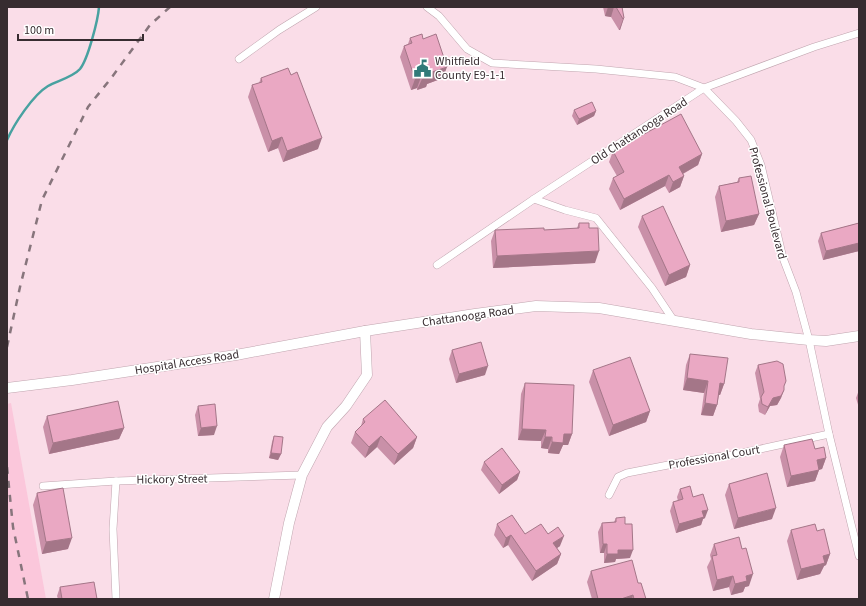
<svg xmlns="http://www.w3.org/2000/svg" width="866" height="606" font-family="'Source Sans 3',sans-serif">
  <rect width="100%" height="100%" fill="#fadde8"/>
  <path fill="#fbc7db" d="M11 403 46 599H7V404Z"/>
  <g fill="none" stroke-linecap="round" stroke-linejoin="round">
    <path stroke="#48a1a0" stroke-width="2.5" d="M7 140C14 124 33 95 48 86 57 81 73 77 80 69 88 59 98 20 99 7"/>
    <defs>
      <g id="street">
        <path d="M427 7 439 16 467 49 492 63 596 69 675 77 704 88 736 121 751 140 761 165 783 258 796 292 809 340 829 434 859 556"/>
        <path d="M239 59 279 30 316 7"/>
        <path d="M534 199 565 210 596 218 652 288 674 321"/>
        <path d="M437 265 534 199 704 88 814 47 859 33"/>
        <path d="M43 486 116 481 302 475"/>
        <path d="M609 495 618 477 627 473 699 459 733 455 829 434"/>
        <path d="M116 599 113 529 116 481"/>
      </g>
      <g id="secondary">
        <path d="M7 388 72 380 236 355 365 331 475 314 536 306 599 308 751 334 809 340 826 341 859 336"/>
        <path d="M274 599 289 523 302 475 327 427 346 406 367 375 365 331"/>
      </g>
    </defs>
    <use href="#street" stroke="#c0a5af" stroke-width="8"/>
    <use href="#secondary" stroke="#c0a5af" stroke-width="11"/>
    <use href="#street" stroke="#fff" stroke-width="7"/>
    <use href="#secondary" stroke="#fff" stroke-width="10"/>
    <g stroke="#87757c" stroke-width="2.5" stroke-dasharray="7 7" stroke-linecap="butt">
      <path d="M7 347 20 287 42 200 88 107 112 77 150 25 170 7"/>
      <path d="M7 467 13 527 28 599"/>
    </g>
  </g>
  <g fill="#c990a8">
    <path d="M603 7H624L622 9 624 18 620 30H619L611 17 605 16Z"/>
    <path d="M410 38 423 39 443 78 427 84 426 87 417 90V88L411 90 400 57 404 46 408 44Z"/>
    <path d="M261 78 318 149 283 162 278 148 268 152 248 97 252 85 259 83Z"/>
    <path d="M574 110 596 111 594 116 577 125 572 116Z"/>
    <path d="M613 151 702 154 698 165 683 174 684 176 680 187 669 193 665 186 620 210 609 189 613 178 617 176 609 162Z"/>
    <path d="M739 178 759 214 754 225 721 232 715 197 719 186 737 182Z"/>
    <path d="M642 216 690 265 686 277 665 286 638 227Z"/>
    <path d="M579 223 595 263 493 268 491 241 495 230H544L577 228Z"/>
    <path d="M859 223V251L823 260 818 241 821 233Z"/>
    <path d="M452 350 485 375 456 383 449 359Z"/>
    <path d="M690 354 724 384 720 395H719L717 405 713 416 701 415 704 393 683 390 686 365Z"/>
    <path d="M758 365 784 388 781 398 777 405 770 406 765 415 759 412 758 405 760 399 755 373Z"/>
    <path d="M593 370 650 411 646 422 609 436 589 382Z"/>
    <path d="M525 383 572 434 568 445H563L559 454 548 453V449L541 448V441L518 440 521 394Z"/>
    <path d="M859 390V408L856 398Z"/>
    <path d="M198 406 214 435 198 436 195 415Z"/>
    <path d="M47 416 124 428 119 439 49 454 43 427Z"/>
    <path d="M363 419 417 437 413 448 394 465 377 447 365 458 351 443 355 432 361 426Z"/>
    <path d="M274 436 281 454 278 460 269 458 272 442Z"/>
    <path d="M784 445 815 449 826 458 822 469 819 470 815 481 787 487 780 457Z"/>
    <path d="M484 462 520 472 517 480 499 494 481 470Z"/>
    <path d="M729 484 772 519 734 529 725 495Z"/>
    <path d="M680 489 705 518 703 519 701 525 676 533 670 511 673 502 678 501 677 497Z"/>
    <path d="M37 493 68 549 42 554 33 505Z"/>
    <path d="M616 518 625 524 630 558 616 559 615 562 604 563V553H600L598 532 602 523 614 522Z"/>
    <path d="M497 524 525 534H548L560 546 557 548 561 554 557 564 532 581 508 545 503 548 494 535Z"/>
    <path d="M791 530 817 531 830 554 826 565 824 566 820 574 797 580 787 541Z"/>
    <path d="M714 544 749 586 745 587 743 592 731 595 729 587 713 591 707 567 711 559 710 555Z"/>
    <path d="M591 571 638 583 646 599H592L587 582Z"/>
    <path d="M60 587 97 599H58L57 596Z"/>
  </g>
  <g fill="#a47688">
    <path d="M608 7H614L611 17 605 16Z"/>
    <path d="M624 18 620 30H619L623 19Z"/>
    <path d="M447 67 443 78 427 84 426 87 417 90 422 79 429 73Z"/>
    <path d="M421 77 417 88 411 90 415 79Z"/>
    <path d="M596 111 594 116 577 125 579 119Z"/>
    <path d="M282 137 278 148 268 152 272 141Z"/>
    <path d="M322 138 318 149 283 162 287 151Z"/>
    <path d="M702 154 698 165 675 178 679 167Z"/>
    <path d="M669 175 665 186 620 210 624 199Z"/>
    <path d="M684 176 680 187 669 193 673 182Z"/>
    <path d="M759 214 754 225 721 232 726 221Z"/>
    <path d="M859 243V251L823 260 826 251Z"/>
    <path d="M599 251 595 263 493 268 497 256Z"/>
    <path d="M690 265 686 277 665 286 669 275Z"/>
    <path d="M488 366 485 375 456 383 459 374Z"/>
    <path d="M687 378 708 381 704 393 683 390Z"/>
    <path d="M720 383 724 384 720 395 716 394Z"/>
    <path d="M784 390 781 398 777 405 770 406 765 415 768 407 773 398Z"/>
    <path d="M705 403 717 405 713 416 701 415Z"/>
    <path d="M650 411 646 422 609 436 613 425Z"/>
    <path d="M217 426 214 435 198 436 201 428Z"/>
    <path d="M124 428 119 439 49 454 53 443Z"/>
    <path d="M522 429 546 430 541 441 518 440Z"/>
    <path d="M564 434H572L568 445H563L559 454 548 453 552 442Z"/>
    <path d="M381 436 377 447 365 458 369 447Z"/>
    <path d="M417 437 413 448 394 465 398 454Z"/>
    <path d="M545 437H552L548 449 541 448Z"/>
    <path d="M271 453 281 454 278 460 269 458Z"/>
    <path d="M826 458 822 469 813 471 817 460Z"/>
    <path d="M819 470 815 481 787 487 791 476Z"/>
    <path d="M520 472 517 480 499 494 502 485Z"/>
    <path d="M776 508 772 519 734 529 738 518Z"/>
    <path d="M708 510 705 518 703 519 701 525 676 533 679 524 702 511Z"/>
    <path d="M511 535 508 545 503 548 506 538Z"/>
    <path d="M564 536 560 546 550 553 553 543Z"/>
    <path d="M72 538 68 549 42 554 46 542Z"/>
    <path d="M603 544H607L604 553H600Z"/>
    <path d="M618 550H633L630 558 616 559 615 562 604 563 607 554Z"/>
    <path d="M561 554 557 564 532 581 536 571Z"/>
    <path d="M830 554 826 565 824 566 820 574 797 580 801 569 823 556Z"/>
    <path d="M753 574 749 586 745 587 743 592 731 595 735 584 746 576Z"/>
    <path d="M733 576 729 587 713 591 717 580Z"/>
    <path d="M633 595 632 599H621Z"/>
  </g>
  <g fill="#eaa8c3" stroke="#a47688">
    <path d="M616 7H622L624 18 623 19Z"/>
    <path d="M422 34 423 39 436 34 447 67 429 73 430 76 422 79 421 77 415 79 404 46 412 43 410 38Z"/>
    <path d="M288 68 291 75 297 72 322 138 287 151 282 137 272 141 252 85 262 82 261 78Z"/>
    <path d="M592 102 596 111 579 119 574 110Z"/>
    <path d="M681 114 702 154 679 167 684 176 673 182 669 175 624 199 613 178 624 172 613 151Z"/>
    <path d="M751 176 759 214 726 221 719 186 739 182V178Z"/>
    <path d="M663 206 690 265 669 275 642 216Z"/>
    <path d="M579 223H589V228H598L599 251 497 256 495 230 544 228V230L579 228Z"/>
    <path d="M859 223V243L826 251 821 233Z"/>
    <path d="M481 342 488 366 459 374 452 350Z"/>
    <path d="M690 354 728 358 724 384 720 383 717 405 705 403 708 381 687 378Z"/>
    <path d="M630 357 650 411 613 425 593 370Z"/>
    <path d="M777 361 783 364 786 381 784 386V390L781 396 773 398 768 407 762 404 761 397 764 392 758 365Z"/>
    <path d="M525 383 574 385 572 434H564L563 443 552 442V437H545L546 430 522 429Z"/>
    <path d="M385 400 417 437 398 454 381 436 369 447 355 432 365 422 363 419Z"/>
    <path d="M118 401 124 428 53 443 47 416Z"/>
    <path d="M215 404 217 426 201 428 198 406Z"/>
    <path d="M274 436 283 437 281 454 271 453Z"/>
    <path d="M812 439 815 449 824 447 826 458 817 460 819 470 791 476 784 445Z"/>
    <path d="M502 448 520 472 502 485 484 462Z"/>
    <path d="M767 473 776 508 738 518 729 484Z"/>
    <path d="M690 486 693 497 703 494 708 510 702 511 704 517 679 524 673 502 683 499 680 489Z"/>
    <path d="M63 488 72 538 46 542 37 493Z"/>
    <path d="M512 515 525 534 541 524 548 534 558 527 564 536 553 543 561 554 536 571 511 535 506 538 497 524Z"/>
    <path d="M625 517V524H632L633 550H618V554H607V544H603L602 523 616 522V518Z"/>
    <path d="M815 524 817 531 824 529 830 554 823 556 825 563 801 569 791 530Z"/>
    <path d="M739 537 742 549 746 548 753 574 746 576 747 581 735 584 733 576 717 580 712 556 717 555 714 544Z"/>
    <path d="M632 560 638 583H641L646 599H634L633 595 621 599H598L591 571Z"/>
    <path d="M94 582 97 599H62L60 587Z"/>
  </g>
  <defs>
    <symbol id="civic-bare" viewBox="-9 -9 18 18"><path d="M-.6-6.5H3V-4.5H.6V-3L4-1V1h2V6H-6V1h2V-1L-.6-3ZM-1.2 2.5V6h2.4V2.5Z" fill="#317a79" stroke="#fff" stroke-width="2.5" paint-order="stroke"/></symbol>
  </defs>
  <g fill-rule="evenodd">
    <use href="#civic-bare" x="410" y="56" width="25" height="25"/>
  </g>
  <g text-anchor="middle" stroke-width="3" stroke-linejoin="round" paint-order="stroke">
    <g font-size="12" fill="#372c30" stroke="#fff" text-anchor="start">
      <text x="435" y="65">Whitfield<tspan x="435" dy="14">County E9-1-1</tspan></text>
    </g>
    <g font-size="12" fill="#372c30" stroke="#fff">
      <text transform="translate(639 131) rotate(-33)" y="4">Old Chattanooga Road</text>
      <text transform="translate(768 203) rotate(75)" y="4">Professional Boulevard</text>
      <text transform="translate(468 316) rotate(-8)" y="4">Chattanooga Road</text>
      <text transform="translate(187 362) rotate(-9)" y="4">Hospital Access Road</text>
      <text transform="translate(714 457) rotate(-10)" y="4">Professional Court</text>
      <text transform="translate(172 479) rotate(-1)" y="4">Hickory Street</text>
    </g>
  </g>
  <rect width="866" height="606" fill="none" stroke="#372c30" stroke-width="16"/>
  <path d="M18 34v6h125v-6" fill="none" stroke="#372c30" stroke-width="2"/>
  <text x="24" y="34" font-size="12" fill="#372c30" stroke="#ffffff" stroke-width="3" paint-order="stroke">100 m</text>
</svg>
